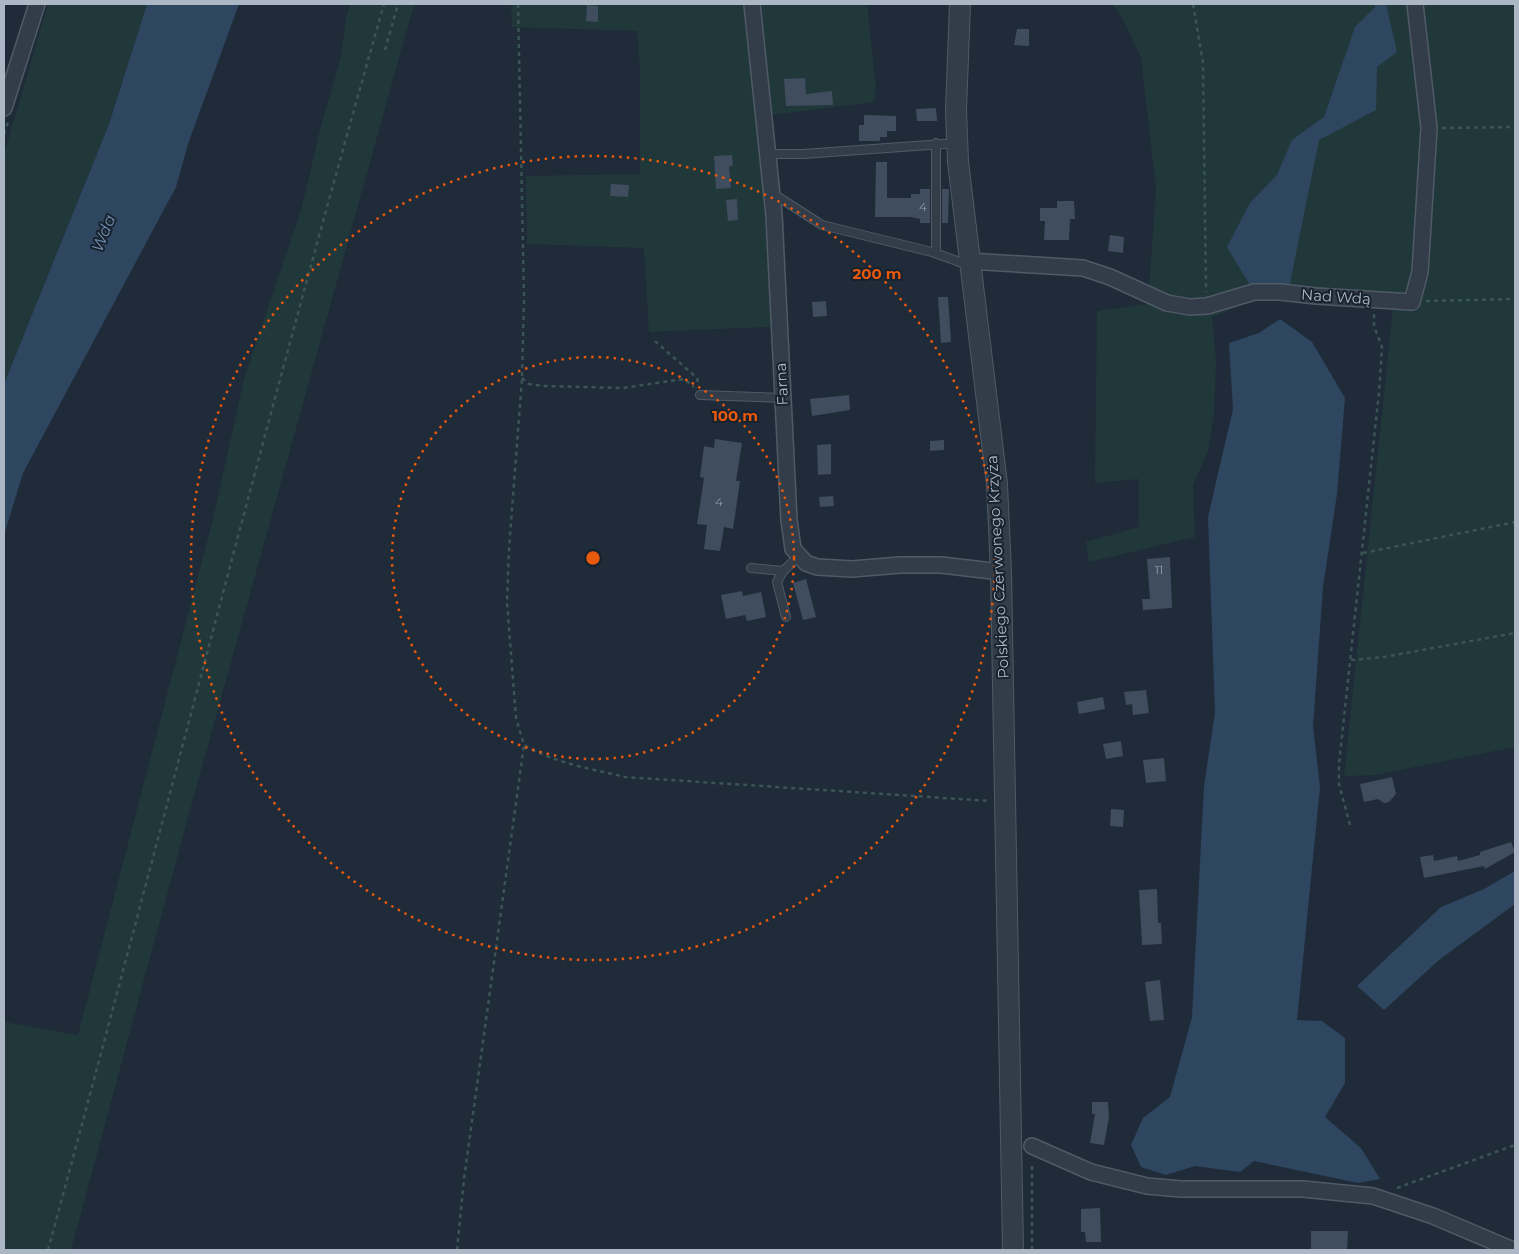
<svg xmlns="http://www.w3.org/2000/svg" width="1519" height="1254" font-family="Montserrat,sans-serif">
  <rect width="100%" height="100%" fill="#1f2b39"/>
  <g fill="#21383a">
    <path d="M48 4H147L109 124 4 384V154Z"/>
    <path d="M350 4H414L188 817 71 1250H4V1022L78 1035 213 519 244 379 302 207 321 126 341 57 346 18Z"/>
    <path d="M511 4H867L876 87 874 102 772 115 784 224 788 326 649 332 644 248 527 244 526 176 640 174V67L637 31 512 27Z"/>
    <path d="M1112 4H1515V747L1375 775 1344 776 1393 308 1281 297 1247 303 1212 317 1216 362 1214 414 1208 450 1193 485 1195 537 1089 562 1086 542 1139 527V479L1095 483 1097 311 1148 304 1156 189 1141 57 1120 14Z"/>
  </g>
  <g fill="#2f4660">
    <path d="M147 4H239L188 144 176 187 23 473 4 535V384L109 124Z"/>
    <path d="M1374 4H1386L1397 52 1377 67 1376 110 1319 140 1288 293 1254 292 1227 247 1250 203 1277 175 1292 140 1324 117 1355 27 1375 7Z"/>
    <path d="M1280 319 1312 342 1345 398 1337 494 1323 587 1313 726 1320 787 1297 1020 1322 1021 1345 1038V1083L1325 1117 1361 1148 1380 1179 1358 1183 1254 1161 1240 1172 1195 1166 1166 1175 1141 1167 1131 1145 1143 1118 1170 1097 1192 1017 1204 786 1215 713 1208 517 1233 409 1229 343 1259 333Z"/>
    <path d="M1515 871V904L1439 960 1384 1010 1357 986 1441 907 1484 889Z"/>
  </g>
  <g fill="#3f4d5e">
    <path d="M587 5 598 6V22L586 21Z"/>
    <path d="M1017 29H1029V46L1014 45Z"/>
    <path d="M805 78 806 94 832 91 833 105 786 106 784 79Z"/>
    <path d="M936 108 937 121H917L916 109Z"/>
    <path d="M864 115 896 116V131H887V137H880V141H859V125H864Z"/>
    <path d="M732 155 733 166H729L731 188 716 189 714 156Z"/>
    <path d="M876 162H887V198H911V194H920V189H930V223H920V219L911 217H875Z"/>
    <path d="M611 184 629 185 628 197 610 196Z"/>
    <path d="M942 189H949L948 223H942Z"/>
    <path d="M737 199 738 220 728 221 726 200Z"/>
    <path d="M1057 201H1074L1075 219H1070L1069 240H1044L1045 221H1040V208H1057Z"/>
    <path d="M1110 235 1124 237 1123 253 1108 251Z"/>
    <path d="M938 297H948L951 342 941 343Z"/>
    <path d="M826 301 827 316 813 317 812 302Z"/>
    <path d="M849 395 850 410 812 416 810 399Z"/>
    <path d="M715 439 742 443 736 481H740L733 529 724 527 720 551 704 549 707 525 697 524 704 478 700 477 704 446 714 448Z"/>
    <path d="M944 440V450L930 451V441Z"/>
    <path d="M831 444V474L818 475 817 445Z"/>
    <path d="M833 496 834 506 820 507 819 497Z"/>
    <path d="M1170 557 1172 608 1143 610 1142 599H1150L1147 559Z"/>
    <path d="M806 579 816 617 803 620 793 583Z"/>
    <path d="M742 591 743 596 761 592 766 617 747 621 745 615 726 619 721 595Z"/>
    <path d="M1146 690 1149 713 1133 715 1132 704 1126 705 1124 692Z"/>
    <path d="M1103 697 1105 709 1079 714 1077 702Z"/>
    <path d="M1121 741 1123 756 1106 759 1103 744Z"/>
    <path d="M1164 758 1166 781 1146 783 1143 760Z"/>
    <path d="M1392 777 1396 794 1389 802 1384 803 1378 799 1364 802 1360 784Z"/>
    <path d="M1111 809 1124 810 1123 827 1110 826Z"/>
    <path d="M1511 842 1515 852 1485 869 1484 866 1424 878 1420 857 1433 855 1434 861 1457 856 1458 861 1480 855V852Z"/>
    <path d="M1157 889 1158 923H1161L1162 944 1142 945 1139 890Z"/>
    <path d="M1160 980 1164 1020 1150 1021 1145 982Z"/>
    <path d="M1092 1102H1108L1109 1117 1104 1145 1090 1143 1095 1114H1092Z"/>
    <path d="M1100 1208 1101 1242H1086L1085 1232H1081V1209Z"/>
    <path d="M1311 1231H1348L1347 1250H1311Z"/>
  </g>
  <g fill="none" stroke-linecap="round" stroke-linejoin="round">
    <defs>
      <g id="service">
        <path d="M768 154H803L957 143"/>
        <path d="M772 193 822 225 932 252 968 265"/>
        <path d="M936 253V143"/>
        <path d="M700 395 783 398"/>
        <path d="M751 568 783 571"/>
        <path d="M786 617 777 582 783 571 798 557"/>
      </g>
      <g id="minor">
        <path d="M752 4 774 215 789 520 793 549 806 563 817 567 852 569 900 565H941L1001 572"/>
        <path d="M4 108 37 4"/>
        <path d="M969 261 1083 268 1110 277 1167 303 1190 307 1207 306 1254 292H1280L1316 296 1412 302 1420 272 1429 128 1415 4"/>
        <path d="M1032 1146 1091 1172 1147 1186 1181 1189H1303L1373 1196 1433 1216 1513 1250"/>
      </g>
      <path id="tertiary" d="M960 4 956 110 958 162 997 484 1001 572 1013 1250"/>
    </defs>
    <use href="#service" stroke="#505a67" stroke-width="10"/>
    <use href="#minor" stroke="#505a67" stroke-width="18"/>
    <use href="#tertiary" stroke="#505a67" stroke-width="22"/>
    <g stroke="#3b5454" stroke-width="2.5" stroke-dasharray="4 4" stroke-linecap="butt">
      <path d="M518 4 524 298 522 378 509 549 507 602 516 718 524 745C554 763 592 769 625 777L990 801"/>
      <path d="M1193 4 1203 63 1206 292"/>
      <path d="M385 50 398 4"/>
      <path d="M1442 128 1515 127"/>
      <path d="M4 134 8 122"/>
      <path d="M1426 301 1515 299"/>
      <path d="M655 341 697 378 699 386"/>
      <path d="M522 378 529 384 543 386 623 388 684 379 694 387"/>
      <path d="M1363 553 1515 522"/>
      <path d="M1351 660 1384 657 1515 633"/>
      <path d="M1350 825 1339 784V764L1379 392 1382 347 1374 326V314"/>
      <path d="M1397 1188 1515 1145"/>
      <path d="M48 1250C161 835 266 417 384 4"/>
      <path d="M457 1250 464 1179 524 745"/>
      <path d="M1032 1250V1162"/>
    </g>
    <use href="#service" stroke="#323d49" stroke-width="8"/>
    <use href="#minor" stroke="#323d49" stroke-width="15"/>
    <use href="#tertiary" stroke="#323d49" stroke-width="20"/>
  </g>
  <g fill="none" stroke="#e8590c" stroke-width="2.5" stroke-dasharray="2.5 5">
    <circle cx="593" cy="558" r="201"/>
    <circle cx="593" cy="558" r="402"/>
  </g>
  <g text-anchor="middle" stroke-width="4" stroke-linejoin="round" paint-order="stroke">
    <g font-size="12" fill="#919cac">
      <text x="923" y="211">4</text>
      <text x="719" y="506">4</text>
      <text x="1159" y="574">11</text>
    </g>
    <g font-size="15" fill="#acb7c6" stroke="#18222e">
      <text transform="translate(1336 297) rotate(4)" y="5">Nad Wdą</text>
      <text transform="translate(782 384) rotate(-93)" y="5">Farna</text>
      <text transform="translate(998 567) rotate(-93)" y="5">Polskiego Czerwonego Krzyża</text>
    </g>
    <g font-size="16" font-style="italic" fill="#728fb1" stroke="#18222e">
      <text transform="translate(103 233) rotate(-68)" y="6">Wda</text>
    </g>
  </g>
  <circle cx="593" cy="558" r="8" fill="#e8590c" stroke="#18222e" stroke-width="2.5"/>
  <g font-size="15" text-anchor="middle" font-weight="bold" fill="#e8590c" stroke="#18222e" stroke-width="4" stroke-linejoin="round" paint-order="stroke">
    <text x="877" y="279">200 m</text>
    <text x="735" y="421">100 m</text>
  </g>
  <rect width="1519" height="1254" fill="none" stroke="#acb7c6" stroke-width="10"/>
</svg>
